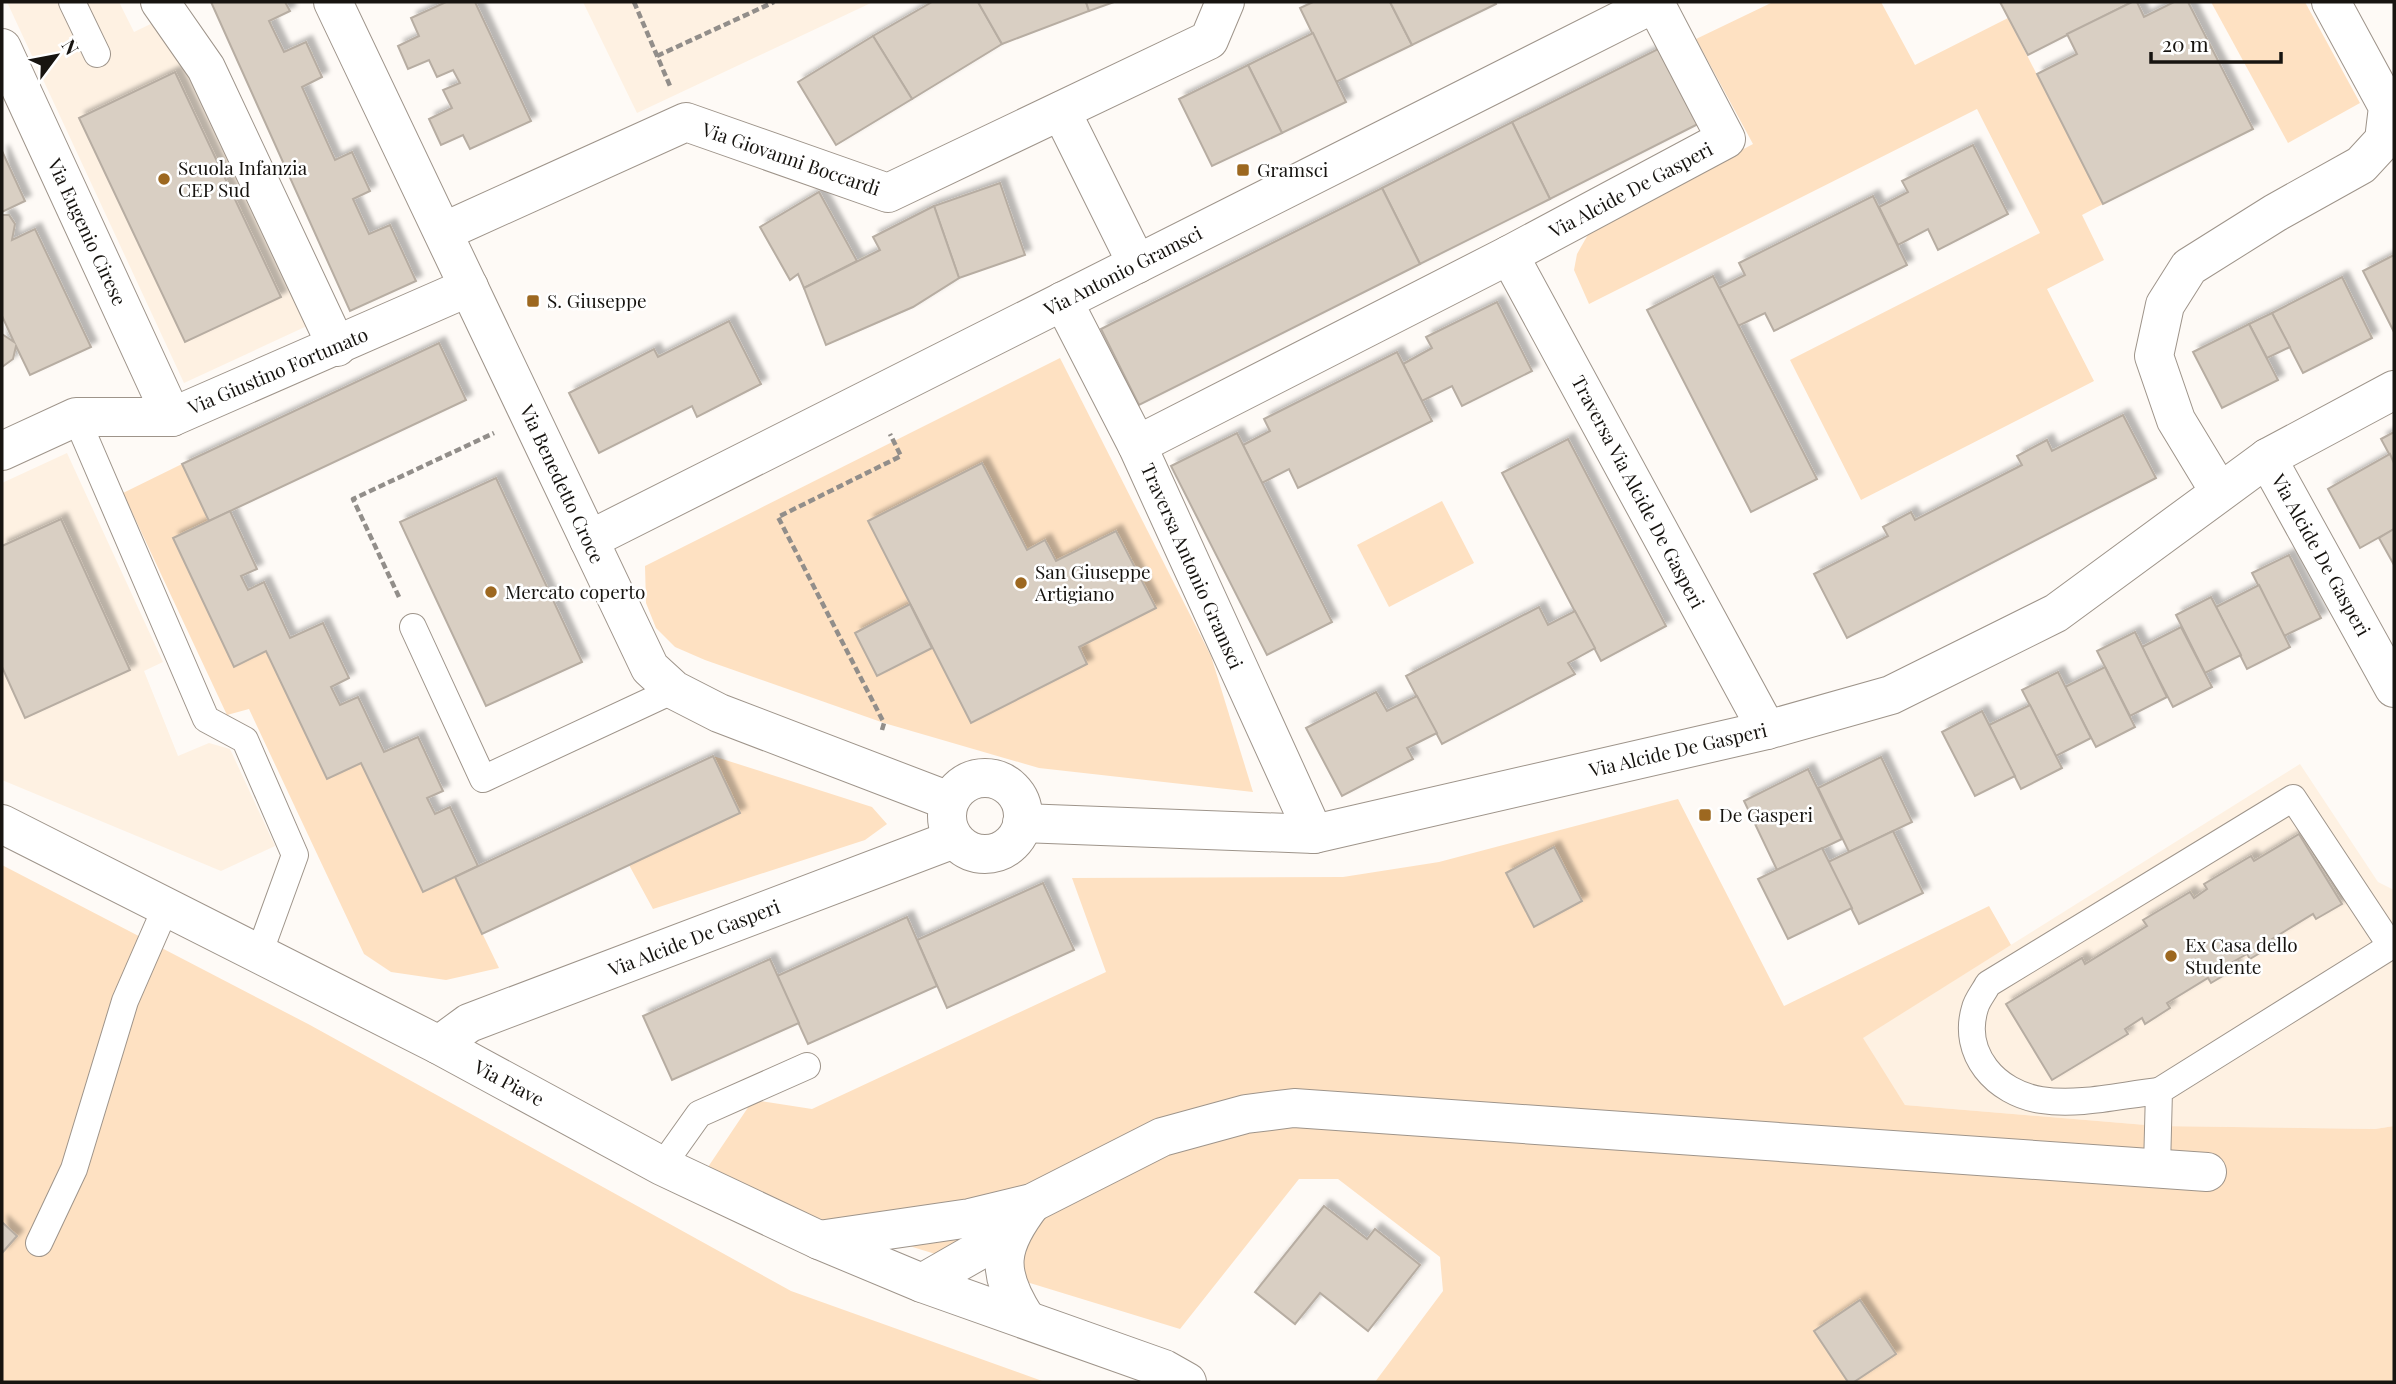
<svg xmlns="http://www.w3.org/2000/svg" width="2396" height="1384" font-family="'Playfair Display',serif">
  <defs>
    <filter id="shadow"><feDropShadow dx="6" dy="-6" stdDeviation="2" flood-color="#0004"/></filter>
  </defs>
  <rect width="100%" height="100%" fill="#fefaf6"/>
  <g fill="#fef1e2">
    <path d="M7 2H119L134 32 163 18 307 326 184 383Z"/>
    <path d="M583 2H873L637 113Z"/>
    <path d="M67 453 163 662 144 671 178 756 209 743 230 749 275 846 221 871 2 780V483Z"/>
    <path d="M2300 764 2378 882 2394 890V1126L2375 1129 2158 1126 1905 1105 1862 1038Z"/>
  </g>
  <g fill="#fee1c2">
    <path d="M1773 2H1881L1915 65 2008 18 2103 204 2082 215 2104 260 2047 289 2094 381 1861 500 1790 360 2040 233 1977 109 1589 304 1574 270 1577 254 1590 231 1753 144 1696 39Z"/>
    <path d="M2211 2H2305L2360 103 2288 143Z"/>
    <path d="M1060 358 1211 656 1253 792 1039 768 884 723 705 660 675 647 656 628 646 603 645 566Z"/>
    <path d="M182 464 209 521 173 538 234 667 266 651 327 779 361 763 423 892 455 877 499 968 446 980 391 972 364 954 249 709 227 715 123 493Z"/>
    <path d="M1442 501 1474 563 1389 607 1357 545Z"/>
    <path d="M713 756 872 807 887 824 865 840 653 909 629 865 739 813Z"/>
    <path d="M1678 799 1784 1006 1989 906 2011 945 1863 1038 1905 1105 2158 1126 2375 1129 2394 1126V1382H1375L1443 1291 1440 1257 1338 1179H1299L1180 1329 769 1203 708 1167 753 1100 812 1109 1106 972 1072 878 1343 877 1439 862Z"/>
    <path d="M2 865 310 1025 791 1291 1045 1382H2Z"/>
  </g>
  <g fill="#d9cfc3" stroke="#b7ada2" stroke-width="2" filter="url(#shadow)">
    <path d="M211 2H285L290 11 269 21 284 52 306 42 322 77 302 87 335 160 352 152 370 191 353 199 369 234 390 225 416 281 350 311Z"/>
    <path d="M446 2H475L531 121 470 149 463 135 441 145 429 119 452 108 443 90 460 83 453 70 437 77 429 60 408 69 398 46 419 36 411 18Z"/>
    <path d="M932 2H978L1002 44 912 99 873 36Z"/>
    <path d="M978 2H1086L1089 11 1002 44Z"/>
    <path d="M1086 2H1114L1089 11Z"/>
    <path d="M1313 2H1390L1412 45 1336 82 1300 8Z"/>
    <path d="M1390 2H1495L1496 4 1412 45Z"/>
    <path d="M2000 2H2132L2028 55Z"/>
    <path d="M2132 2H2137L2144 17 2174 2H2188L2253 129 2103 204 2037 74 2077 54 2067 34Z"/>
    <path d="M1313 33 1346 102 1282 133 1248 65Z"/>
    <path d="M873 36 912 99 836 145 798 82Z"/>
    <path d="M1662 47 1700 123 1550 199 1512 122Z"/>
    <path d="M1248 65 1282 133 1212 166 1179 99Z"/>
    <path d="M175 72 281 297 185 342 79 118Z"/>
    <path d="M1512 122 1550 199 1420 264 1382 188Z"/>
    <path d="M1973 145 2008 214 1938 250 1928 229 1898 245 1879 207 1908 192 1902 181Z"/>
    <path d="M2 151 25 201 2 212Z"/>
    <path d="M1000 183 1025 255 959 278 934 206Z"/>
    <path d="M1382 188 1420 264 1139 405 1101 329Z"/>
    <path d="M819 192 857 261 804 288 798 274 790 280 760 227Z"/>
    <path d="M1873 196 1907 265 1774 331 1765 313 1738 326 1719 288 1745 275 1739 263Z"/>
    <path d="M934 206 959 278 913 307 826 345 804 288 880 250 873 237Z"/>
    <path d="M2 215H9L15 224 12 240 35 229 91 347 30 375 16 346 13 359 2 367V334L14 342 2 316Z"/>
    <path d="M2394 255V332L2363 271Z"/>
    <path d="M1713 276 1817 479 1751 512 1647 310Z"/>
    <path d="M2342 277 2372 338 2303 373 2272 313Z"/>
    <path d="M1497 302 1532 371 1462 406 1452 386 1422 401 1403 364 1432 348 1426 337Z"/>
    <path d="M2272 313 2290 347 2267 358 2249 324Z"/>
    <path d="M729 321 761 384 697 417 692 406 599 453 569 393 654 349 658 357Z"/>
    <path d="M2249 324 2278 380 2222 408 2193 352Z"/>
    <path d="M439 343 466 400 209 521 182 464Z"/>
    <path d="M1397 352 1432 421 1298 488 1289 469 1262 483 1243 445 1270 431 1264 419Z"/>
    <path d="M2123 415 2156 478 1847 638 1814 574 1888 536 1883 527 1911 512 1915 520 2022 465 2017 456 2047 440 2052 451Z"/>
    <path d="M2394 432V463L2381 439Z"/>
    <path d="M1237 433 1332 622 1267 655 1171 466Z"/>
    <path d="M1568 439 1666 626 1601 661 1502 473Z"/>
    <path d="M2390 454 2394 463V529L2360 548 2328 489Z"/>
    <path d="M982 463 1027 550 1045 540 1056 561 1116 531 1156 608 1079 647 1087 664 971 723 868 521Z"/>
    <path d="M496 478 582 662 486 706 400 522Z"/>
    <path d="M230 511 257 569 241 576 248 590 264 582 290 638 323 623 349 678 331 687 340 705 358 697 384 752 418 737 443 791 427 798 435 814 450 807 478 866 423 892 361 763 327 779 266 651 234 667 173 538Z"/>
    <path d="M61 519 130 670 25 718 2 667V546Z"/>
    <path d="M2394 529V565L2379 538Z"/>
    <path d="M2289 555 2321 618 2284 636 2252 573Z"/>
    <path d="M2259 585 2290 647 2247 669 2216 607Z"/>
    <path d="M2211 597 2241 655 2205 673 2176 615Z"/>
    <path d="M910 604 932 648 877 676 855 633Z"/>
    <path d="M1539 607 1548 625 1575 611 1595 648 1568 663 1575 674 1442 744 1406 676Z"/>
    <path d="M2181 627 2212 687 2173 707 2142 647Z"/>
    <path d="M2135 632 2167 697 2130 716 2097 651Z"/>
    <path d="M2105 667 2135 727 2096 747 2065 687Z"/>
    <path d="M2058 672 2091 738 2056 756 2022 690Z"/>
    <path d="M1376 692 1387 711 1417 696 1437 733 1407 748 1413 759 1342 796 1306 728Z"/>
    <path d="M2030 705 2062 768 2021 789 1989 725Z"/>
    <path d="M1982 711 2015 776 1975 796 1942 732Z"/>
    <path d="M713 756 740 813 482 934 455 877Z"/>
    <path d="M1881 757 1912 822 1849 852 1818 788Z"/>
    <path d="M1808 769 1842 839 1777 870 1744 801Z"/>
    <path d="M1893 831 1923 893 1859 924 1828 862Z"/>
    <path d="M2299 834 2342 904 2316 919 2313 914 2272 939 2275 944 2250 959 2247 954 2233 962 2236 968 2211 983 2208 978 2167 1003 2170 1008 2145 1024 2142 1018 2125 1029 2128 1034 2052 1080 2006 1004 2082 958 2085 964 2147 926 2143 920 2190 892 2194 898 2207 889 2204 884 2251 856 2254 861Z"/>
    <path d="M1554 847 1582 901 1534 927 1506 873Z"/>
    <path d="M1822 848 1852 908 1788 939 1758 879Z"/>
    <path d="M1043 883 1074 950 947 1008 917 940Z"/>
    <path d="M907 917 937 986 808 1044 777 976Z"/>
    <path d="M770 959 799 1023 672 1080 643 1016Z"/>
    <path d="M1324 1206 1367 1239 1375 1229 1420 1265 1368 1331 1320 1293 1295 1324 1255 1292Z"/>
    <path d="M2 1222 17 1236 2 1253Z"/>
    <path d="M1860 1300 1896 1354 1854 1382H1848L1814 1331Z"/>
  </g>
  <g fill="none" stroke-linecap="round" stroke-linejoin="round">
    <defs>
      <g id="service">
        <path d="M72 2 97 54"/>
        <path d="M76 417 206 719 245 740 295 855 259 954"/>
        <path d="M413 627 483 779 674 690"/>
        <path d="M2159 1091C2121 1095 2079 1106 2041 1100 1996 1093 1961 1054 1975 1008 1977 1000 1984 992 1988 984L2293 798 2391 946"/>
        <path d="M662 1166 699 1114 807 1066"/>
        <path d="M2157 1167 2159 1091 2394 944"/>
        <path d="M39 1243 74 1169 125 1001 166 907"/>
      </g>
      <g id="minor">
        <path d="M160 2 206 68 337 347"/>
        <path d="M333 2 650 668 674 690 719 713 949 801"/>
        <path d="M2 48 172 417"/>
        <path d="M1061 111 1137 264"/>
        <path d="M443 232 686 122 888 193 1209 40 1225 2"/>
        <path d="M1509 255 1767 730"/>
        <path d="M1063 301 1137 445 1314 834"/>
        <path d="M1137 445 1509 255 1726 139 1655 3"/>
        <path d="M2 451 76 417H172L469 287"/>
        <path d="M2267 458 2394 688"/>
        <path d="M2219 491 2176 420 2154 356 2165 305 2189 267 2275 213 2361 165 2384 140 2388 107 2331 2"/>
        <path d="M589 540 1657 2"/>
        <circle cx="985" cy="816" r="38"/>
        <path d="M1022 823 1314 834 1767 730 1891 695 2056 613 2267 458 2394 390"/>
        <path d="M2 824 439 1045 662 1166 819 1240 922 1283 1164 1369 1187 1382"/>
        <path d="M439 1045 469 1023 954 839"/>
        <path d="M819 1240 970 1218 1032 1203 1162 1137 1246 1114 1294 1108 2207 1172"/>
        <path d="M922 1283 1011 1232"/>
        <path d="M1026 1319C995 1271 998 1247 1032 1203"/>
      </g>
    </defs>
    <use href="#service" stroke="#9e948a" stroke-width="28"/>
    <use href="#minor" stroke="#9e948a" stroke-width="40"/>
    <g stroke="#928e8a" stroke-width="4.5" stroke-dasharray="7 3.5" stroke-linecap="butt">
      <path d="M634 2 670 86"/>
      <path d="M657 56 774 2"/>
      <path d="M399 597 353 499 494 433"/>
      <path d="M882 730 884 723 778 517 901 456 890 434"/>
    </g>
    <use href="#service" stroke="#fff" stroke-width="26"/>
    <use href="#minor" stroke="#fff" stroke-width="38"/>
  </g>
  <g fill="#9d6820" stroke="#fff" stroke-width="2.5">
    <rect x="1236" y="163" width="14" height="14" rx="3.5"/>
    <circle cx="164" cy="179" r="7"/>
    <rect x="526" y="294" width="14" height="14" rx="3.5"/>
    <circle cx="1021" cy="583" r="7"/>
    <circle cx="491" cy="592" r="7"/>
    <rect x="1698" y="808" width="14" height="14" rx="3.5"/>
    <circle cx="2171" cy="956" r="7"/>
  </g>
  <g text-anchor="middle" stroke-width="5" stroke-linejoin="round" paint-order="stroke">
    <g font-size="19" fill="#171410" stroke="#fff">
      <text transform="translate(791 159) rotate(19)" y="7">Via Giovanni Boccardi</text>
      <text transform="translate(1631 190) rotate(-28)" y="7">Via Alcide De Gasperi</text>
      <text transform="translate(87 232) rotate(65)" y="7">Via Eugenio Cirese</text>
      <text transform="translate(1123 271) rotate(-27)" y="7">Via Antonio Gramsci</text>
      <text transform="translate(278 371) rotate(-23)" y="7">Via Giustino Fortunato</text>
      <text transform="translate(562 484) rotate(65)" y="7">Via Benedetto Croce</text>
      <text transform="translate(1638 492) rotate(62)" y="7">Traversa Via Alcide De Gasperi</text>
      <text transform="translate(2321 555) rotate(61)" y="7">Via Alcide De Gasperi</text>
      <text transform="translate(1192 566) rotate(66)" y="7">Traversa Antonio Gramsci</text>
      <text transform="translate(1678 750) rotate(-13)" y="7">Via Alcide De Gasperi</text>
      <text transform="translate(694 938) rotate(-21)" y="7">Via Alcide De Gasperi</text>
      <text transform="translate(509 1083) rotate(28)" y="7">Via Piave</text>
    </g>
    <g font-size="19" fill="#171410" stroke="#fff" text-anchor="start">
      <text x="178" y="175">Scuola Infanzia<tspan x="178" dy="22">CEP Sud</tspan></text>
      <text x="1257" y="177">Gramsci</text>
      <text x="547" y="308">S. Giuseppe</text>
      <text x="1035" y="579">San Giuseppe<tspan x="1035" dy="22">Artigiano</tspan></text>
      <text x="505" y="599">Mercato coperto</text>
      <text x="1719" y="822">De Gasperi</text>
      <text x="2185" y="952">Ex Casa dello<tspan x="2185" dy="22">Studente</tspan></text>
    </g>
  </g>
  <rect width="2396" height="1384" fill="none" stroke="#171410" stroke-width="7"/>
  <g transform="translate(56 56) rotate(58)" stroke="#ffffff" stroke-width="5" paint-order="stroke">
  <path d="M0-5L12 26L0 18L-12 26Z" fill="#171410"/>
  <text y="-10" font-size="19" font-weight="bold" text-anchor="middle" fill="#171410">N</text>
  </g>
  <path d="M2151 52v10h130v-10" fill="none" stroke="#171410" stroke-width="3.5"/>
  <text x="2162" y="52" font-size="21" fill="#171410" stroke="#ffffff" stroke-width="5" paint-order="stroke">20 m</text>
</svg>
